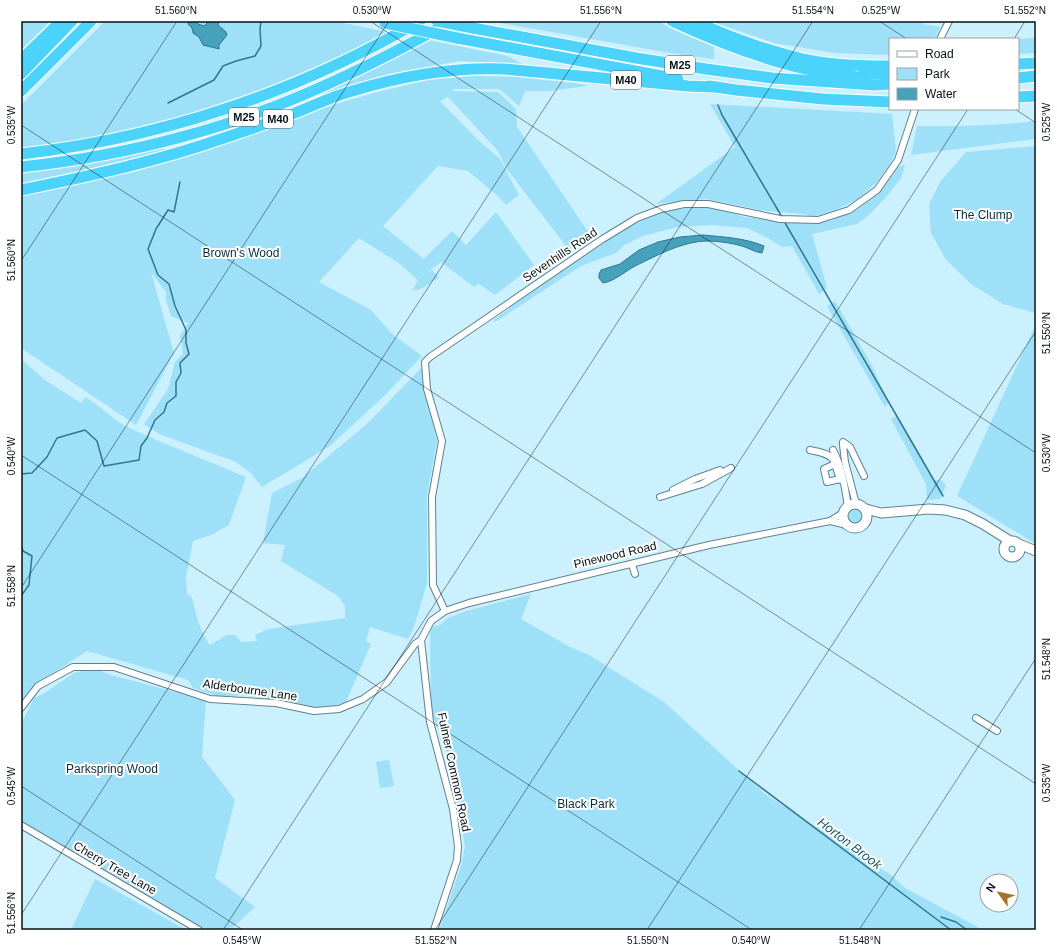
<svg xmlns="http://www.w3.org/2000/svg" width="1057" height="951" font-family="Arial,sans-serif">
  <rect width="100%" height="100%" fill="#cbf0fe"/>
  <g fill="#9ee0f8">
    <path d="M21 21H51L21 50Z"/>
    <path d="M105 21H334L391 33 338 59 277 84 185 115 96 137 21 148V105Z"/>
    <path d="M489 21H658L674 30 714 47V59L670 53Z"/>
    <path d="M714 21H928L922 24 940 27 934 39H890V55L835 53 774 43 716 23Z"/>
    <path d="M1036 38V53L1018 54V39Z"/>
    <path d="M428 40 507 56 522 64 460 61 393 73 364 81 318 99 321 95Z"/>
    <path d="M475 76 518 77 581 84 587 86 550 91H525L519 106 499 89H454L452 91 498 92 516 109 517 127 591 236 569 250 506 168 498 151 448 97 440 101 477 139 500 159 519 195 506 205 498 196 468 171 438 166 383 226 424 259 452 231 466 245 496 212 534 265 495 295 479 284 474 287 441 262 426 273 432 270 439 277 423 288 412 291 418 280 400 264 359 238 319 282 371 310 392 334 422 356 383 397 330 446 262 487 251 473 236 462 159 434 144 424 168 389 175 362 183 354 180 336 188 323 171 316 166 300V292L151 272 174 353 136 425 21 348V196L137 171 224 145 332 105 378 92 428 80Z"/>
    <path d="M710 104 892 114 896 151 890 164 876 183 858 199 835 210 811 217 804 214 767 211 706 199 656 204 735 147Z"/>
    <path d="M1036 121V139L911 155 917 126C957 126 996 126 1036 121Z"/>
    <path d="M1036 146V313H1035L1003 304 971 284 946 260 931 233 929 204 940 182 966 152Z"/>
    <path d="M164 148 166 150 97 167 21 183V171L75 166Z"/>
    <path d="M905 165 901 178 888 195 869 215 857 224 812 234 827 288 819 294 792 246 782 247 768 238 747 228 711 225 677 227 643 236 624 245 616 253 581 266 495 322 493 320 614 234 660 212 690 207 711 206 744 217 786 222 810 224 833 220 858 209 878 194 897 167Z"/>
    <path d="M835 301 870 362 889 402 885 407 827 306Z"/>
    <path d="M1036 324V544L957 496Z"/>
    <path d="M21 359 45 380 81 403 86 397 123 425 154 439 246 477 229 525 211 535 193 541 186 577 187 594 192 597C197 617 198 627 210 645L227 635H235L241 642 257 641 255 635 268 629 345 618V606L338 596 281 561 285 545 263 543 272 493 302 478 368 423 422 367 423 379 437 441 427 495V583L414 627 408 639 370 627 366 641 371 644 346 702 323 709 270 702 257 697 241 695 220 697 193 688 188 680 87 651 33 686 21 701Z"/>
    <path d="M898 416 934 480H941L946 485 940 499 927 500 926 484 891 419Z"/>
    <circle cx="855" cy="517" r="9"/>
    <path d="M531 594 521 619 570 647 589 655 664 702 765 794 891 875 905 888 983 930H439L461 866 465 847 461 821 456 801 454 784 446 750 431 712 430 633 432 627 440 625 448 618 466 611Z"/>
    <path d="M93 668 111 675 206 700 202 757 235 800 215 878 255 907 230 930H209L187 921 161 903 26 824 21 819V724L34 698 43 694 74 673Z"/>
    <path d="M389 760 394 786 380 788 376 762Z"/>
    <path d="M95 879 186 930H71Z"/>
  </g>
  <g fill="#46a1bd" stroke="#33768b">
    <path d="M188 21H195L198 24 204 26 209 21H219L218 25 226 32 227 35 219 45V49L203 45 199 37 193 33 192 28 188 24Z"/>
    <path d="M703 235C724 237 745 238 764 246L762 253C754 252 749 248 742 246 732 243 718 241 708 241 683 241 658 255 635 266 624 272 615 281 603 283L599 278V274L601 270 620 264 639 250 658 242 680 237Z"/>
  </g>
  <g fill="none" stroke-linecap="round" stroke-linejoin="round">
    <g stroke="#33768b" stroke-width="1.5">
      <path d="M168 103 214 80 223 66 236 61 255 56 261 46 260 29 261 21"/>
      <path d="M718 105 722 115 782 217"/>
      <path d="M784 221 943 496"/>
      <path d="M21 474 32 473 47 457 57 438 85 430 97 441 104 466 139 460 141 446 147 438 155 420 164 412 167 403 176 396V382L181 373 180 363 189 354 186 343V330L175 306 169 284 158 275 148 249 156 229 168 210 174 212 180 182"/>
      <path d="M21 544 23 551 32 556 29 585 21 596"/>
      <path d="M739 771 951 930"/>
      <path d="M941 917 956 922 967 930"/>
    </g>
    <defs>
      <g id="street">
        <path d="M940 39 949 21"/>
        <path d="M843 442 850 447 864 476"/>
        <path d="M843 445 845 462 856 504"/>
        <path d="M810 450C818 452 830 453 834 461 837 468 837 474 841 480"/>
        <path d="M833 450C842 467 845 487 848 507"/>
        <path d="M835 464 824 469 827 482 840 479"/>
        <path d="M673 490 695 479 720 470"/>
        <path d="M660 497 702 484 731 468"/>
        <path d="M830 521 847 525"/>
        <path d="M632 565 635 574"/>
        <path d="M445 611 433 585 432 497 442 441 427 389 425 362 430 357 601 240 637 218 661 209 684 204H708L780 219 818 220 849 210 877 190 898 160 915 109"/>
        <path d="M21 708 38 686 73 667H114L210 699 276 703 314 711 339 709 363 699 387 682 415 644 421 640"/>
        <path d="M976 718 997 731"/>
        <path d="M21 825 199 930"/>
        <path d="M434 930 457 860 458 846 453 809 430 722 421 640 431 621 445 611 469 603 709 545 830 521 843 513"/>
      </g>
      <g id="secondary">
        <circle cx="855" cy="516" r="12"/>
        <path d="M866 509 881 513 929 509 945 510 965 515 983 524 1010 541"/>
        <circle cx="1012" cy="549" r="8"/>
        <path d="M1019 544 1036 551"/>
      </g>
      <g id="highway">
        <path d="M672 21C728 47 793 72 854 76"/>
        <path d="M695 21C728 37 763 49 799 58 827 65 861 66 890 66"/>
        <path d="M473 28 636 58 706 69 772 78 875 85 890 84"/>
        <path d="M457 38 678 79"/>
        <path d="M21 60 61 21"/>
        <path d="M1018 64 1036 63"/>
        <path d="M21 74 72 21"/>
        <path d="M863 74H890"/>
        <path d="M1018 78 1036 76"/>
        <path d="M709 86 736 90 823 99 890 102"/>
        <path d="M21 91 91 21"/>
        <path d="M1018 97 1036 96"/>
        <path d="M21 154C162 138 297 92 420 21"/>
        <path d="M21 167C76 161 131 151 185 136 279 111 367 68 452 21"/>
        <path d="M21 190C90 176 158 161 224 138 248 130 272 122 295 113 313 106 331 97 349 92 400 76 451 67 504 69L688 86 715 87"/>
      </g>
    </defs>
    <use href="#street" stroke="#5f828e" stroke-width="8"/>
    <use href="#secondary" stroke="#5f828e" stroke-width="11"/>
    <use href="#highway" stroke="#fff" stroke-width="13"/>
    <use href="#street" stroke="#fff" stroke-width="6"/>
    <use href="#secondary" stroke="#fff" stroke-width="9"/>
    <use href="#highway" stroke="#4cd3fb" stroke-width="11"/>
    <defs>
      <g id="highway-bridge">
        <path d="M437 21 473 28"/>
        <path d="M385 23 457 38"/>
      </g>
    </defs>
    <use href="#highway-bridge" stroke="#fff" stroke-width="13" stroke-linecap="butt"/>
    <use href="#highway-bridge" stroke="#4cd3fb" stroke-width="11"/>
  </g>
  <path fill="none" stroke="#061317" stroke-width="1" stroke-opacity="0.45" d="M370 21 1036 453M879 21 907 39M1014 39 1025 21M1015 109 1036 123M21 125 1036 784M21 261 177 21M21 455 752 930M21 588 389 21M21 786 243 930M21 915 601 21M223 930 813 21M435 930 968 109M647 930 1036 331M859 930 1036 658"/>
  <g text-anchor="middle" stroke-width="4" stroke-linejoin="round" paint-order="stroke">
    <g fill="#fff" stroke="#515a5d" stroke-width="1">
      <rect x="665" y="56" width="30" height="18" rx="3"/>
      <rect x="611" y="71" width="30" height="18" rx="3"/>
      <rect x="229" y="108" width="30" height="18" rx="3"/>
      <rect x="263" y="110" width="30" height="18" rx="3"/>
    </g>
    <g font-size="11" font-weight="bold" fill="#061317">
      <text x="680" y="69">M25</text>
      <text x="626" y="84">M40</text>
      <text x="244" y="121">M25</text>
      <text x="278" y="123">M40</text>
    </g>
    <g font-size="12" fill="#042f3c" stroke="#fff">
      <text x="983" y="219">The Clump</text>
      <text x="241" y="257">Brown's Wood</text>
      <text x="112" y="773">Parkspring Wood</text>
      <text x="586" y="808">Black Park</text>
    </g>
    <g font-size="12" fill="#061317" stroke="#fff">
      <text transform="translate(560 255) rotate(-34)" y="4">Sevenhills Road</text>
      <text transform="translate(615 555) rotate(-13)" y="4">Pinewood Road</text>
      <text transform="translate(250 690) rotate(8)" y="4">Alderbourne Lane</text>
      <text transform="translate(454 772) rotate(78)" y="4">Fulmer Common Road</text>
      <text transform="translate(115 868) rotate(30)" y="4">Cherry Tree Lane</text>
    </g>
    <g font-size="13" font-style="italic" fill="#145c71" stroke="#fff">
      <text transform="translate(850 843) rotate(37)" y="5">Horton Brook</text>
    </g>
  </g>
  <rect width="1057" height="951" fill="none" stroke="#ffffff" stroke-width="44"/>
  <rect x="889" y="38" width="130" height="72" fill="#ffffff" stroke="#9ba1a2"/>
  <rect x="897" y="51" width="20" height="6" fill="#ffffff" stroke="#9ba1a2"/>
  <text x="925" y="58" font-size="12" fill="#061317">Road</text>
  <rect x="897" y="68" width="20" height="12" fill="#9ee0f8" stroke="#9ba1a2"/>
  <text x="925" y="78" font-size="12" fill="#061317">Park</text>
  <rect x="897" y="88" width="20" height="12" fill="#46a1bd" stroke="#9ba1a2"/>
  <text x="925" y="98" font-size="12" fill="#061317">Water</text>
  <g transform="translate(999 893) rotate(303)"><circle r="19" fill="#ffffff" stroke="#9ba1a2"/>
  <path d="M0-3L7 15L0 10L-7 15Z" fill="#a6722a"/>
  <text y="-6" font-size="11" font-weight="bold" text-anchor="middle" fill="#061317">N</text>
  </g>
  <rect x="22" y="22" width="1013" height="907" fill="none" stroke="#061317" stroke-width="1.5"/>
  <g font-size="10" text-anchor="middle" fill="#061317">
    <text x="176" y="14">51.560°N</text>
    <text x="372" y="14">0.530°W</text>
    <text x="601" y="14">51.556°N</text>
    <text x="813" y="14">51.554°N</text>
    <text x="881" y="14">0.525°W</text>
    <text x="1025" y="14">51.552°N</text>
    <text transform="translate(1046 122) rotate(-90)" y="4">0.525°W</text>
    <text transform="translate(11 125) rotate(-90)" y="4">0.535°W</text>
    <text transform="translate(11 260) rotate(-90)" y="4">51.560°N</text>
    <text transform="translate(1046 333) rotate(-90)" y="4">51.550°N</text>
    <text transform="translate(1046 453) rotate(-90)" y="4">0.530°W</text>
    <text transform="translate(11 456) rotate(-90)" y="4">0.540°W</text>
    <text transform="translate(11 586) rotate(-90)" y="4">51.558°N</text>
    <text transform="translate(1046 659) rotate(-90)" y="4">51.548°N</text>
    <text transform="translate(1046 783) rotate(-90)" y="4">0.535°W</text>
    <text transform="translate(11 786) rotate(-90)" y="4">0.545°W</text>
    <text transform="translate(11 913) rotate(-90)" y="4">51.556°N</text>
    <text x="242" y="944">0.545°W</text>
    <text x="436" y="944">51.552°N</text>
    <text x="648" y="944">51.550°N</text>
    <text x="751" y="944">0.540°W</text>
    <text x="860" y="944">51.548°N</text>
  </g>
</svg>
